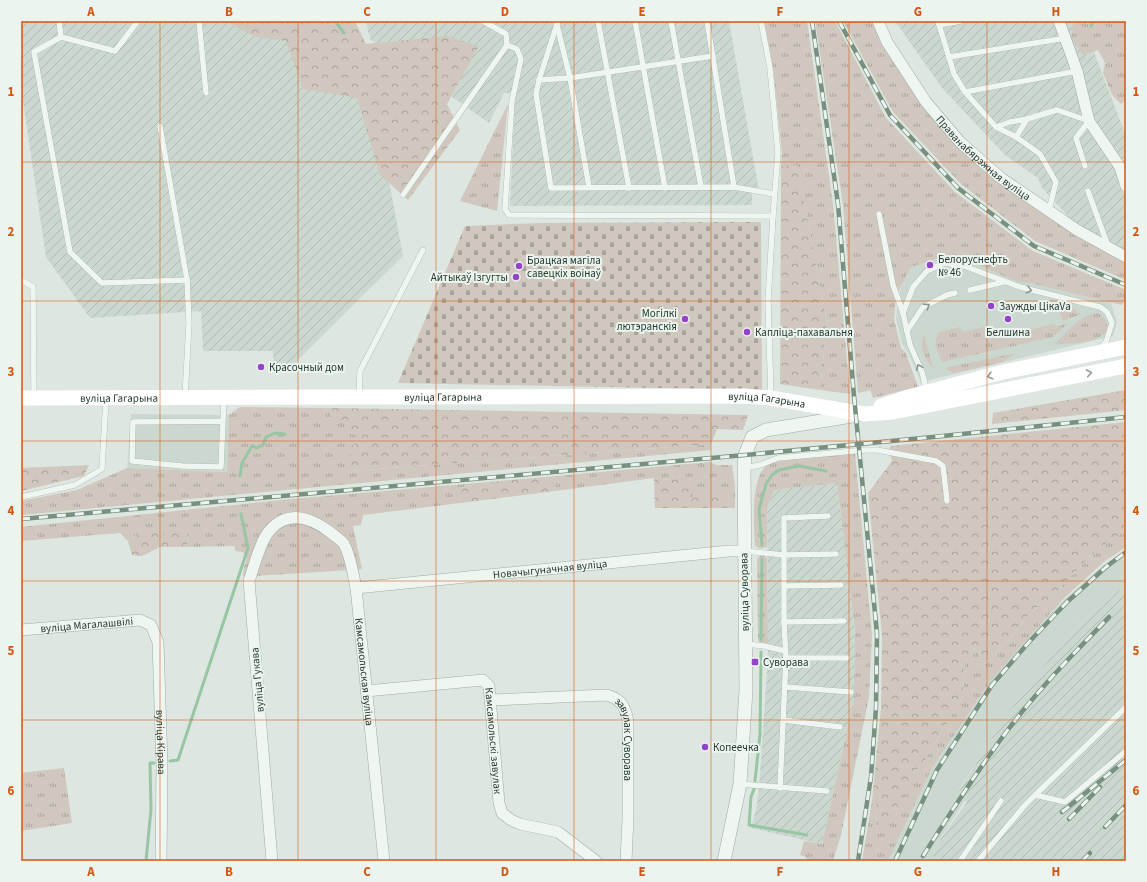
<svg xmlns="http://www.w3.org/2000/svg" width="1147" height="882" font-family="'Source Sans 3',sans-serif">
  <defs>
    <pattern id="industrial-furrows" width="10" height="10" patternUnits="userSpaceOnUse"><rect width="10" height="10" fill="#cbd8cf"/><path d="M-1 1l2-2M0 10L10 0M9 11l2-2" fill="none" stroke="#aebab2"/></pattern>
    <pattern id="grass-tufts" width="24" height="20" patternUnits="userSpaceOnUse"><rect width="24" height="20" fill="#d0c7be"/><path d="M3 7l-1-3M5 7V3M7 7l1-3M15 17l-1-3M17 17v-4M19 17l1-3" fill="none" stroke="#a9a39b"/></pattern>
    <pattern id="forest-crowns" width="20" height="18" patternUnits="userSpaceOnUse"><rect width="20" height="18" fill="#d0c7be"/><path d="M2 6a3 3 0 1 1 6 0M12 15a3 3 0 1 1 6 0" fill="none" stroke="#a9a39b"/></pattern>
    <pattern id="cemetery-stones" width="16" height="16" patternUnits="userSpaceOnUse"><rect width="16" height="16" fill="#d0c7be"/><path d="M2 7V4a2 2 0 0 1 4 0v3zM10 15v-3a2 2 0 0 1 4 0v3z" fill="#a9a39b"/></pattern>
  </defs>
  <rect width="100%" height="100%" fill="#dde6e0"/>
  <g fill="#cbd8cf">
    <path d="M950 251 1110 300 1117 322 1113 336 921 382 908 353 902 344 896 319 898 296 910 264Z"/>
    <path d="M131 414 229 415 227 472 127 468Z"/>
    <path d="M1126 550V585L1078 625 999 726 957 793 965 800 935 847 934 856 942 861H888L932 768 989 683 1058 605 1104 565Z"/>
  </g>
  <g fill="url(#industrial-furrows)">
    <path d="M21 21H306L369 72 403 256 294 364 274 369 273 351H203L201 311 90 318 46 257 21 88Z"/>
    <path d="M366 21H729L759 191 752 192V205L510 206 515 93H504L489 123 370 39Z"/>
    <path d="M895 21H1082L1126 136V253L1079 228 1042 188 1038 178 1005 155 942 88Z"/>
    <path d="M837 483 855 629 854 698 822 844 751 828 756 810 759 789 768 657 767 508 774 490Z"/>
    <path d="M1126 585V861H942L934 856 935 847 967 802 957 794 999 726 1035 677 1078 625Z"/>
  </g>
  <g fill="url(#grass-tufts)">
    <path d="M764 21H807L833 204 850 394 820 390 827 322 797 166H781L782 154 773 68Z"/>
    <path d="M815 21H835L886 118 955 192 1033 251 1126 290V297L1122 305 1039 285 1016 281 952 254 911 267 896 296 894 319 901 348 906 353 918 387 873 398 870 390 858 393 843 205Z"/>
    <path d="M843 21H874L958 143 1126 261V280L1035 241 961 184 893 112Z"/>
    <path d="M1074 21H1126V99L1121 104 1112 95 1103 73 1105 63 1098 50 1083 55 1071 38Z"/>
    <path d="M508 104 497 211 460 201Z"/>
    <path d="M1069 306 1081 314 1063 321 1059 311 1062 307Z"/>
    <path d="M1098 313C1106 318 1107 322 1107 331 1095 345 1071 343 1054 344 1068 332 1079 315 1098 313Z"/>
    <path d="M1069 323 1053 337 942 362C937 350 932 344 939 332L960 327 962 332 988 326 991 339 1054 324 1056 327Z"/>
    <path d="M924 334 933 368C924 358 919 347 924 334Z"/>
    <path d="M1016 353 1003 362 954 373 944 368Z"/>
    <path d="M240 407 333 408 330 415 349 420 364 439 350 471 711 444V450L21 515V501L77 490 127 468 227 472 229 415Z"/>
    <path d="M855 453 872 635 869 697 841 835 833 861H807L806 857 800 855 804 841 822 844 854 698 855 629 837 483 774 490 767 508V547C762 549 759 549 755 546 754 527 750 478 767 465 777 458 839 455 855 453Z"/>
    <path d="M710 462 716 465H732L735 486V508H730L729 495 690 498 684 475 667 480 654 478 555 491 554 483 545 477Z"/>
    <path d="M466 484 459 493 460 503 363 515 361 525 353 526 362 569 354 570 351 554 323 524 278 517 247 577H243L244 567 247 559 243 552 235 551V546L186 547 189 539 184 531 163 536 146 527 128 541 120 533 21 541V527L291 499Z"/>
    <path d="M305 521 341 544 350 570 255 576 271 533 281 523Z"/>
    <path d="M1126 530V547L1105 561 1063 599 989 683 932 768 888 861H862L872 801 877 805 876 831 892 810 897 809 911 781 909 778 923 763 963 696 965 661 976 648 980 650 977 668 991 660 1033 610 1050 599 1095 551Z"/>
    <path d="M760 556H765L767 559 768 644 759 642 758 639 757 559Z"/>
    <path d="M64 768 72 823 21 831V773Z"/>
  </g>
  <g fill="url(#forest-crowns)">
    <path d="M225 21H355L366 44 447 36 479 46 447 104 460 130 408 200 380 175 357 98 303 89 286 41 256 37Z"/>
    <path d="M797 165 827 322 820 390 780 384 781 166Z"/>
    <path d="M1126 390V410L992 424 993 413Z"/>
    <path d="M333 408 748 415 743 430 717 429 711 444 350 471 351 446 364 439 350 433 349 420 335 421 330 415Z"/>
    <path d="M1126 422V530L1095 551 1050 599 1033 610 991 660 977 668 980 651 976 648 965 661 963 696 923 763 909 778 912 781 897 809 892 810 880 832 876 831 877 805 872 801 881 708 882 635 868 493 892 461 889 449 891 446Z"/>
    <path d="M89 465 84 476 21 491V468Z"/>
    <path d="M684 475 692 480 690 498 719 490 729 495 730 508H655L654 478 667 480Z"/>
    <path d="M545 477 554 483 555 491 460 503 459 493 466 484Z"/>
    <path d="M146 527 161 530 163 535 184 531 189 539 186 547H160L142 556 132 555 128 541Z"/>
  </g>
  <path fill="url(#cemetery-stones)" d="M761 222 762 390 398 383 465 226 539 223Z"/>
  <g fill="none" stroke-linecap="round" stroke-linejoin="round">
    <g stroke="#98c6a4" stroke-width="3">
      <path d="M335 21 344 33"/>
      <path d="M1091 26 1094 21"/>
      <path d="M240 476 242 463 252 446 257 448 263 445 266 437 275 433 285 434"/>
      <path d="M762 545 759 509 766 484 772 475 779 470 799 466 826 471"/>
      <path d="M761 640 762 559"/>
      <path d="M170 761 178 760 248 548 241 514"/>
      <path d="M755 781 760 734 761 652"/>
      <path d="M754 789 751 797 749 825 807 835"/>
      <path d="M146 861 151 809 150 763H154"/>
    </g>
    <defs>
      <g id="service">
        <path d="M59 21 61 37 34 52 70 252 102 283 187 280"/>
        <path d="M199 21 206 93"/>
        <path d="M558 21 539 80 536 94 551 188 734 187 774 194"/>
        <path d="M598 21 629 188"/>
        <path d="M635 21 665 188"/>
        <path d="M671 21 701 187"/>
        <path d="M707 21 734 187"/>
        <path d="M761 21 770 68 778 153 773 216 768 301 771 397"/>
        <path d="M938 21 954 74 965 92 996 127 1016 137 1040 154 1056 182 1049 210"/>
        <path d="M557 25 570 78 589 187"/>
        <path d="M939 25 961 21"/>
        <path d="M61 37 115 51 138 21"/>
        <path d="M507 45 517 49 521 59 512 101 505 209 509 215 773 216"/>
        <path d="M949 57 1066 38"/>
        <path d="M539 80 570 78 713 56"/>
        <path d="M965 92 1077 71"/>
        <path d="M160 126 187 280 189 323 185 397"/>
        <path d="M996 127 1010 122 1027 119"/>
        <path d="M1016 137 1027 119 1057 110 1089 121 1076 138 1085 166"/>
        <path d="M1088 191 1108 246"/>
        <path d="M403 195 507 45 506 34 483 21"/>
        <path d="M879 214 893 285 903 313"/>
        <path d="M21 280 33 287 34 398"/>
        <path d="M970 290 1004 282"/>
        <path d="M907 331 923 307 947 295 955 293"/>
        <path d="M927 392 922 372 910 345 903 313 913 287 927 271 944 263 964 266 1020 287 1100 307 1107 312 1112 323 1106 342 1099 348"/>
        <path d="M359 397 360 371 423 250"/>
        <path d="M223 421 133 422 132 461 182 466 221 467 224 398"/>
        <path d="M744 468 760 465 778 458 865 450H877L936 461 943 466 947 501"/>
        <path d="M21 497 75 485 102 469 106 398"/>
        <path d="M744 551 784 555 836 554"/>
        <path d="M785 586 841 585"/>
        <path d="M784 622 844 621"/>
        <path d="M746 644 764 646 785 651"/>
        <path d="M786 658H847"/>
        <path d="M786 687 851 692"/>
        <path d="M783 720 840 727"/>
        <path d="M740 784 827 791"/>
        <path d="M780 788 786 658 784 622V518L828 516"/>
        <path d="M1035 795 1065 802 1126 751"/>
        <path d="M960 861 1001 801"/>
        <path d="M978 861 1026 804 1126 707"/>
      </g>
      <g id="minor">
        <path id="s1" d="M878 21 887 42 926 102 960 142 1001 178 1077 230 1126 257"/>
        <path d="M1059 21 1077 71 1089 121 1120 167 1126 186"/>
        <path id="s2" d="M356 588 729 551H744"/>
        <path id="s3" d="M21 630 140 620 151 625 158 642 162 765 161 861"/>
        <path id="s4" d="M366 691 483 680 489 686 499 803 502 813 511 820 520 824 558 832 596 861"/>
        <path id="s5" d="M490 700 607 695C622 700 625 706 628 721V819L626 861"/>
        <path id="s6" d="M272 861 249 581C254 567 260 541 270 530 288 510 310 517 330 532 334 536 341 539 344 544 351 557 353 574 356 588L384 861"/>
      </g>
      <path id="tertiary" d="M724 861 740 784 746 690 744 468 745 455 752 437 766 430 858 415"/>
    </defs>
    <use href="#service" stroke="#9faca4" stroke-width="6"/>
    <use href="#minor" stroke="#9faca4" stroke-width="12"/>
    <use href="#tertiary" stroke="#9faca4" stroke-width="14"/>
    <use href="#service" stroke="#eff5f1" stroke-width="5.5"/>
    <use href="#minor" stroke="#eff5f1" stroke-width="11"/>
    <use href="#tertiary" stroke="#eff5f1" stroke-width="13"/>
    <g stroke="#fff" stroke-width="15">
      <path id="s7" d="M21 398 745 396 771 398 864 414 893 412 1126 366"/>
      <path d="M881 406 905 398 1003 372 1126 347"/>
    </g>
    <defs>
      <g id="rail">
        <path d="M812 21 838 204 854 396 877 634 876 708 871 777 858 861"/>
        <path d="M839 21 890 115 958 188 1034 246 1126 285"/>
        <path d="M21 519 745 455 933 437 1126 417"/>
        <path d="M1062 812 1126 760"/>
        <path d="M1069 819 1100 787"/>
        <path d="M1105 827 1126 805"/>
        <path d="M923 856C949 815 975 774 1004 735 1035 693 1072 655 1109 617"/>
        <path d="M895 861 937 770 992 685 1029 642 1067 602 1106 567 1126 552"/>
        <path d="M1082 861 1090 853"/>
      </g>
    </defs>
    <use href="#rail" stroke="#779080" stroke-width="4.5"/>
    <use href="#rail" stroke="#ecf4ef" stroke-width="3" stroke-dasharray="9" stroke-linecap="butt"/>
  </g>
  <defs><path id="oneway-chevron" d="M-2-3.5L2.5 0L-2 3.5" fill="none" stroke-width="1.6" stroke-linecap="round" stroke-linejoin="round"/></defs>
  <g stroke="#8b9890">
    <use href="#oneway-chevron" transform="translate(1029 290) rotate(14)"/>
    <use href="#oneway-chevron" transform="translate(927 306) rotate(-34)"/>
    <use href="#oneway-chevron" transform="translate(919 367) rotate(-114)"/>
  </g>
  <g stroke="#939e97">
    <use href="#oneway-chevron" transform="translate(1089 373) rotate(-11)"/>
    <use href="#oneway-chevron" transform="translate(990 376) rotate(164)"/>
  </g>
  <path fill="none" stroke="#d55610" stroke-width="1" stroke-opacity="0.55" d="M160 21V861M298 21V861M436 21V861M574 21V861M711 21V861M849 21V861M987 21V861M21 162H1126M21 301H1126M21 441H1126M21 581H1126M21 720H1126"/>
  <g fill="#9243ca" stroke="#ecf4ef" stroke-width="1.5">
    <circle cx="930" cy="265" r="4"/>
    <circle cx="519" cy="266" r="4"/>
    <circle cx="516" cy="277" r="4"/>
    <circle cx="991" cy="306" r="4"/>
    <circle cx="685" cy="319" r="4"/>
    <circle cx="1008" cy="319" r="4"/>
    <circle cx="747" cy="332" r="4"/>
    <circle cx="261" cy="367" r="4"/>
    <rect x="751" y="658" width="8" height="8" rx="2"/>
    <circle cx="705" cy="747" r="4"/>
  </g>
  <g text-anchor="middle" stroke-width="4" stroke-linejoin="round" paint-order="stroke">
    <g font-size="11" fill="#273c2f" stroke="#ecf4ef">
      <text dy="4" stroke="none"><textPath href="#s1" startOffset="175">Праванабярэжная вуліца</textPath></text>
      <text dy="4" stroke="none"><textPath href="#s7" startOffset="422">вуліца Гагарына</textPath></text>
      <text dy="4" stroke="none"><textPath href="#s7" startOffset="98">вуліца Гагарына</textPath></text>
      <text dy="4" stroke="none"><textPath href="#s7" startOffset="746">вуліца Гагарына</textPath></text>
      <text dy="4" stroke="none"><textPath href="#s2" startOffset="195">Новачыгуначная вуліца</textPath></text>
      <text transform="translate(744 592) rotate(-91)" y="4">вуліца Суворава</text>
      <text dy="4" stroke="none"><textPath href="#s3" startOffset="66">вуліца Магалашвілі</textPath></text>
      <text dy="4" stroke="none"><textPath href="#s6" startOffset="552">Камсамольская вуліца</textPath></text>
      <text transform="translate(257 680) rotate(-95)" y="4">вуліца Гукава</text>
      <text dy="4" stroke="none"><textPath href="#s4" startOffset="181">Камсамольскі завулак</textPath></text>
      <text dy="4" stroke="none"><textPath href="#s5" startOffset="170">завулак Суворава</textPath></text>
      <text dy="4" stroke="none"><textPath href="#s3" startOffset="250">вуліца Кірава</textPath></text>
    </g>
    <g font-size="11" fill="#273c2f" stroke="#ecf4ef" text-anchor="start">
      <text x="938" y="263">Белоруснефть<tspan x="938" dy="13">№ 46</tspan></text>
      <text x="527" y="264">Брацкая магіла<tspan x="527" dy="13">савецкіх воінаў</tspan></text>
      <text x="508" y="281" text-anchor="end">Айтыкаў Ізгугты</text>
      <text x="999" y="310">Заужды ЦікаVа</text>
      <text x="677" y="317" text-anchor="end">Могілкі<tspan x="677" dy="13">лютэранскія</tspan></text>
      <text x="755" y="336">Капліца-пахавальня</text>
      <text x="1008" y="336" text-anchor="middle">Белшина</text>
      <text x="269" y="371">Красочный дом</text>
      <text x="763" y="666">Суворава</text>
      <text x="713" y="751">Копеечка</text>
    </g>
  </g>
  <rect width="1147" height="882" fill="none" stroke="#ecf4ef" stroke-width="44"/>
  <rect x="22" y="22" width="1103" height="838" fill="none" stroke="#d55610" stroke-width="1.5"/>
  <g font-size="13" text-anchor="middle" font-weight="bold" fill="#d55610">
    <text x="91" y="16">A</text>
    <text x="229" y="16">B</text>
    <text x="367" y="16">C</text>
    <text x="505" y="16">D</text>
    <text x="642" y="16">E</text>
    <text x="780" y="16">F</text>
    <text x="918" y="16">G</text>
    <text x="1056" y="16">H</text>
    <text x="11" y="96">1</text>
    <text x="1136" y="96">1</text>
    <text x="11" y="236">2</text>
    <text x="1136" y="236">2</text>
    <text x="11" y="376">3</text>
    <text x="1136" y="376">3</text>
    <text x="11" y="515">4</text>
    <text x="1136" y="515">4</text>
    <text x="11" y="655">5</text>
    <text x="1136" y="655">5</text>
    <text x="11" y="795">6</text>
    <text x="1136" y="795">6</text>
    <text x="91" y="876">A</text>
    <text x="229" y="876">B</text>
    <text x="367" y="876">C</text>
    <text x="505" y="876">D</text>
    <text x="642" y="876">E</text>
    <text x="780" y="876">F</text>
    <text x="918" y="876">G</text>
    <text x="1056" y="876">H</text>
  </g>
</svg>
